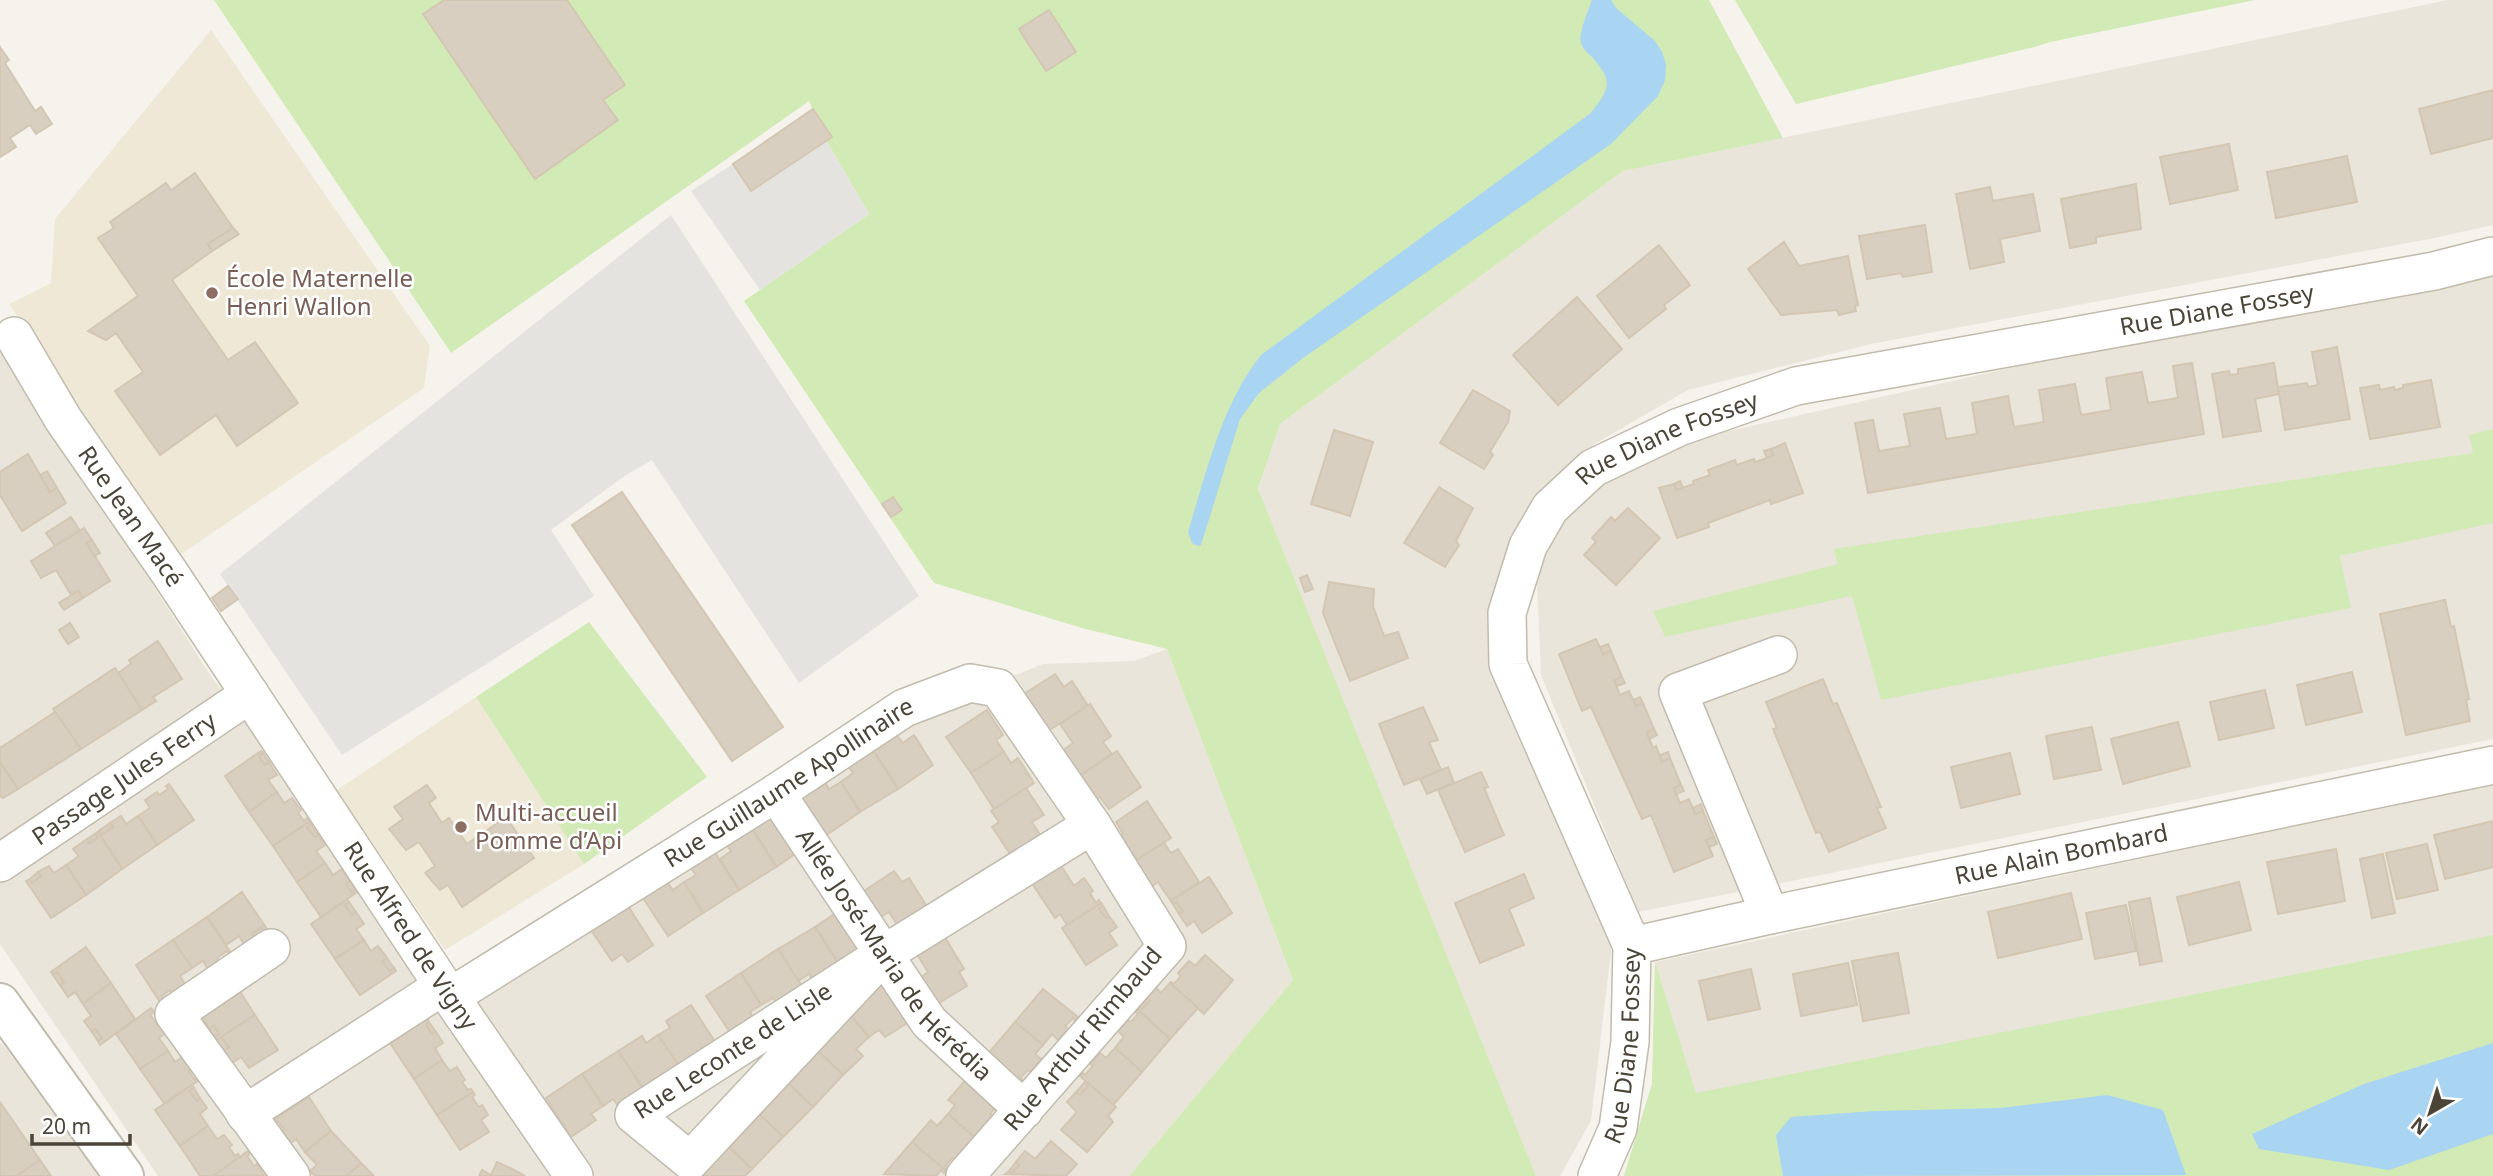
<svg xmlns="http://www.w3.org/2000/svg" width="2493" height="1176" font-family="'Noto Sans',sans-serif">
  <rect width="100%" height="100%" fill="#f6f3ec"/>
  <g fill="#eae5da">
    <path d="M2448 0H2493V225L2434 238 1871 344 1688 390 1596 443 1531 507 1501 582 1613 934 1591 1121 1560 1176H1536L1289 574 1258 490 1280 424 1623 171Z"/>
    <path d="M2493 260V739L1638 912 1541 675 1536 558 1591 483 1680 442Z"/>
    <path d="M0 344 212 678 264 738 440 1008 917 715 1043 664 1134 661 1167 649 1293 980 1129 1176H158L0 944Z"/>
    <path d="M2493 784V1176H1624L1652 1084 1655 962Z"/>
    <path d="M0 1042 5 1047 98 1176H0Z"/>
  </g>
  <g fill="#efe8d6">
    <path d="M211 30 430 346 424 388 180 555 9 304 51 283 55 219Z"/>
    <path d="M476 697 584 864 445 950 337 790Z"/>
  </g>
  <g fill="#d2eab5">
    <path d="M214 0H1709L1783 138 1623 171 1280 424 1258 489 1536 1176H1129L1293 980 1167 649 1082 628 934 583 744 301 869 214 826 140 809 101 451 353Z"/>
    <path d="M1735 0H2255L2050 42 2038 46 1796 104Z"/>
    <path d="M2493 429V523L2340 556 2351 608 1881 700 1852 596 1665 637 1653 611 1838 564 1833 549 2473 453 2469 435Z"/>
    <path d="M589 622 707 777 584 864 476 697Z"/>
    <path d="M2493 935V1176H1624L1652 1084 1655 962 1696 1093Z"/>
  </g>
  <g fill="#e5e3e0">
    <path d="M826 140 869 214 760 290 691 191 733 164 751 190Z"/>
    <path d="M671 215 919 596 799 683 652 460 623 477 551 530 594 596 342 755 220 574Z"/>
  </g>
  <g fill="#a9d4f2">
    <path d="M1592 0H1611L1616 8 1655 41 1662 52 1666 64 1665 80 1658 96 1611 144 1303 358 1259 393 1240 419 1201 545 1198 546 1192 543 1188 532C1207 471 1221 406 1261 355L1591 113C1611 88 1613 80 1591 56 1587 52 1582 48 1581 43 1578 34 1589 9 1592 0Z"/>
    <path d="M2493 1043V1134L2389 1170 2259 1149 2252 1134 2364 1084Z"/>
    <path d="M2107 1095 2163 1110 2186 1175 1783 1176 1776 1135 1791 1117 1875 1111 2001 1108Z"/>
  </g>
  <g fill="#d8cfc1" stroke="#d3c7b4" stroke-width="2">
    <path d="M444 0H567L625 85 603 100 618 120 535 179 423 14Z"/>
    <path d="M1049 10 1076 52 1046 71 1019 29Z"/>
    <path d="M0 47 9 60 5 63 35 111 41 107 52 124 36 134 30 125 10 138 16 147 0 157Z"/>
    <path d="M2493 90V138L2431 154 2419 109Z"/>
    <path d="M813 109 832 137 751 191 733 164Z"/>
    <path d="M2229 144 2238 190 2170 204 2160 157Z"/>
    <path d="M2347 156 2357 202 2276 218 2267 172Z"/>
    <path d="M195 173 233 228 208 244 212 251 172 280 228 360 255 342 298 403 237 446 216 415 160 455 115 391 143 372 116 333 106 340 88 331 138 296 98 238 114 228 110 222 166 183 171 190Z"/>
    <path d="M2136 184 2141 229 2096 237V243L2070 248 2061 199Z"/>
    <path d="M1990 187 1993 201 2033 194 2040 231 2000 239 2004 262 1970 269 1956 194Z"/>
    <path d="M1925 225 1932 272 1903 277 1901 273 1867 279 1859 236Z"/>
    <path d="M233 228 239 234 212 251 208 244Z"/>
    <path d="M1784 242 1799 266 1848 256 1858 305 1855 306 1856 311 1839 315 1837 310 1781 315 1748 269Z"/>
    <path d="M1659 245 1690 285 1664 305 1666 309 1629 338 1597 296Z"/>
    <path d="M1577 297 1622 349 1558 405 1513 355Z"/>
    <path d="M2337 347 2350 419 2285 430 2278 387 2307 383 2308 387 2318 385 2312 352Z"/>
    <path d="M2192 363 2204 434 1868 493 1855 423 1873 420 1879 451 1910 446 1904 414 1940 408 1946 439 1977 434 1972 403 2008 396 2014 427 2044 422 2039 390 2075 384 2081 415 2111 410 2106 378 2142 372 2148 403 2178 398 2173 366Z"/>
    <path d="M2274 363 2279 394 2255 399 2261 431 2223 437 2212 374 2229 371 2230 375 2238 374V369Z"/>
    <path d="M2431 380 2440 427 2370 439 2360 388 2379 385 2380 390 2394 387 2395 390 2403 388V385Z"/>
    <path d="M1473 390 1510 411 1508 422 1490 452 1493 455 1484 469 1440 443Z"/>
    <path d="M1334 430 1373 442 1350 516 1311 504Z"/>
    <path d="M1785 443 1803 493 1771 504 1770 500 1708 523 1709 527 1677 538 1659 488 1674 484 1676 490 1694 484 1693 481 1710 475 1708 470 1735 460 1737 465 1754 459 1755 462 1767 458 1773 455 1771 449Z"/>
    <path d="M1771 449 1773 455 1767 458 1764 451Z"/>
    <path d="M28 454 50 492 57 488 66 503 22 531 0 495V472Z"/>
    <path d="M47 471 57 488 50 492 40 475Z"/>
    <path d="M1680 481 1683 488 1676 490 1674 484Z"/>
    <path d="M1439 487 1473 508 1456 541 1459 545 1445 567 1404 543Z"/>
    <path d="M622 492 783 727 732 761 572 525Z"/>
    <path d="M893 497 902 510 891 517 882 504Z"/>
    <path d="M1628 508 1660 538 1616 585 1584 555 1596 542 1592 538 1611 517 1615 521Z"/>
    <path d="M71 517 80 531 55 546 46 533Z"/>
    <path d="M84 528 92 540 87 543 110 581 83 598 78 591 71 595 56 570 41 578 31 561Z"/>
    <path d="M92 540 100 553 94 556 87 543Z"/>
    <path d="M1307 575 1313 589 1305 592 1300 578Z"/>
    <path d="M1329 582 1374 589 1373 606 1384 636 1398 632 1408 658 1350 681 1323 613Z"/>
    <path d="M228 586 238 599 221 611 212 598Z"/>
    <path d="M78 591 83 598 64 610 59 603Z"/>
    <path d="M2445 600 2451 627 2454 626 2469 699 2466 700 2470 721 2406 735 2380 614Z"/>
    <path d="M70 623 79 637 68 644 59 630Z"/>
    <path d="M1596 639 1603 654 1611 651 1622 677 1614 680 1620 695 1629 691 1636 706 1643 703 1654 729 1647 733 1653 748 1656 746 1662 762 1670 758 1681 785 1674 788 1680 803 1689 799 1695 814 1703 811 1714 837 1706 840 1713 856 1674 872 1651 815 1642 819 1591 707 1582 711 1559 654Z"/>
    <path d="M158 641 182 679 153 697 156 701 142 710 118 673 131 664 129 660Z"/>
    <path d="M1608 644 1611 651 1603 654 1600 647Z"/>
    <path d="M115 668 142 710 81 749 53 709Z"/>
    <path d="M2352 672 2362 712 2306 725 2297 685Z"/>
    <path d="M1055 674 1064 687 1072 681 1088 706 1048 731 1024 694Z"/>
    <path d="M1622 677 1625 683 1617 686 1614 680Z"/>
    <path d="M1823 679 1833 704 1837 703 1881 807 1877 808 1886 828 1829 852 1820 832 1816 833 1773 729 1777 728 1766 702Z"/>
    <path d="M2265 690 2274 728 2219 740 2210 702Z"/>
    <path d="M1640 697 1643 703 1636 706 1633 700Z"/>
    <path d="M1090 704 1111 736 1103 742 1112 754 1078 777 1061 752 1073 743 1060 724Z"/>
    <path d="M1423 707 1438 740 1429 742 1441 770 1404 785 1379 724Z"/>
    <path d="M987 710 1003 735 996 740 1004 752 971 773 946 737Z"/>
    <path d="M55 712 81 749 18 789 0 762V748Z"/>
    <path d="M2178 722 2190 766 2123 784 2111 739Z"/>
    <path d="M2092 727 2101 770 2054 779 2046 736Z"/>
    <path d="M1654 729 1657 735 1649 739 1647 733Z"/>
    <path d="M896 735 903 743 914 735 933 765 898 789 873 750Z"/>
    <path d="M873 750 898 789 860 812 841 782 853 773 848 766Z"/>
    <path d="M261 751 263 753 259 756 265 765 269 762 277 775 268 780 277 792 249 812 225 776Z"/>
    <path d="M1117 751 1141 787 1109 809 1100 797 1093 801 1078 777Z"/>
    <path d="M1004 752 1011 763 1018 758 1034 783 994 809 971 773Z"/>
    <path d="M1668 752 1670 758 1662 762 1660 755Z"/>
    <path d="M263 753 269 762 265 765 259 756Z"/>
    <path d="M2010 753 2020 794 1961 808 1951 767Z"/>
    <path d="M0 762 18 789 3 798 0 796Z"/>
    <path d="M1448 767 1454 783 1427 794 1420 779Z"/>
    <path d="M1481 772 1488 787 1484 788 1504 835 1465 852 1438 790Z"/>
    <path d="M824 781 829 789 841 782 860 812 825 836 800 797Z"/>
    <path d="M169 784 194 820 157 845 138 816 150 808 145 800 157 792 159 795 168 789 166 786Z"/>
    <path d="M427 785 436 798 429 803 442 823 449 818 467 844 506 817 534 858 462 907 448 885 440 890 425 873 435 866 419 842 406 850 389 829 403 819 394 807Z"/>
    <path d="M1681 785 1684 791 1676 794 1674 788Z"/>
    <path d="M1026 788 1044 815 1032 822 1044 841 1014 860 992 827 999 822 991 811Z"/>
    <path d="M277 792 284 803 292 798 301 810 298 813 304 821 307 818 309 822 273 846 249 812Z"/>
    <path d="M1147 801 1171 838 1132 863 1116 839 1123 834 1116 822Z"/>
    <path d="M1701 804 1703 811 1695 814 1693 808Z"/>
    <path d="M776 812 801 850 776 867 752 828Z"/>
    <path d="M121 816 126 824 138 816 157 845 122 869 98 832 100 830 103 834 113 827 110 823Z"/>
    <path d="M2493 821V867L2445 879 2434 835Z"/>
    <path d="M309 822 311 825 307 827 315 837 318 835 325 845 316 851 325 863 297 882 273 846Z"/>
    <path d="M110 823 113 827 103 834 100 830Z"/>
    <path d="M311 825 318 835 315 837 307 827Z"/>
    <path d="M752 828 776 867 739 890 720 859 731 851 726 844Z"/>
    <path d="M98 832 122 869 86 895 66 865 79 856 73 849 87 839 89 843 98 838 95 834Z"/>
    <path d="M95 834 98 838 89 843 87 839Z"/>
    <path d="M1714 837 1717 844 1709 847 1706 840Z"/>
    <path d="M1164 843 1171 853 1178 849 1199 882 1171 901 1158 882 1148 889 1132 863Z"/>
    <path d="M2427 844 2438 890 2397 899 2386 853Z"/>
    <path d="M2336 849 2345 901 2278 914 2267 862Z"/>
    <path d="M714 851 739 890 703 913 684 882 696 875 690 867Z"/>
    <path d="M2383 854 2395 913 2372 918 2360 859Z"/>
    <path d="M325 863 333 875 342 869 350 881 346 884 352 893 355 890 357 892 321 917 297 882Z"/>
    <path d="M1060 864 1074 886 1084 878 1093 891 1090 893 1096 903 1099 900 1101 903 1067 925 1060 914 1055 918 1031 882Z"/>
    <path d="M66 865 86 895 51 918 26 881 30 879 32 883 41 876 38 872 49 866 54 873Z"/>
    <path d="M894 871 902 882 909 878 931 913 902 932 889 912 878 919 861 893Z"/>
    <path d="M38 872 41 876 32 883 30 879Z"/>
    <path d="M1524 874 1534 898 1509 909 1524 945 1480 963 1455 903Z"/>
    <path d="M1209 877 1232 913 1202 933 1194 921 1187 926 1179 914 1183 911 1176 902 1173 904 1171 901Z"/>
    <path d="M350 881 355 890 352 893 346 884Z"/>
    <path d="M667 882 673 890 684 882 703 913 668 936 643 898Z"/>
    <path d="M2239 882 2251 930 2189 945 2177 897Z"/>
    <path d="M242 892 267 929 264 931 261 927 252 934 254 937 244 944 239 936 226 945 207 917Z"/>
    <path d="M2071 893 2082 939 1998 958 1988 912Z"/>
    <path d="M2150 898 2162 961 2140 965 2129 902Z"/>
    <path d="M347 900 349 902 345 905 352 915 356 912 364 924 356 929 364 940 335 959 311 924Z"/>
    <path d="M349 902 356 912 352 915 345 905Z"/>
    <path d="M1176 902 1183 911 1179 914 1173 904Z"/>
    <path d="M1101 903 1103 906 1099 909 1106 918 1109 916 1117 927 1109 933 1117 945 1086 965 1062 928Z"/>
    <path d="M2126 905 2136 951 2095 959 2086 913Z"/>
    <path d="M628 906 653 945 628 962 622 954 612 961 591 930Z"/>
    <path d="M1103 906 1109 916 1106 918 1099 909Z"/>
    <path d="M839 911 863 950 839 965 815 927Z"/>
    <path d="M207 917 231 953 229 954 227 951 217 958 219 961 208 969 203 961 192 968 173 940Z"/>
    <path d="M261 927 264 931 254 937 252 934Z"/>
    <path d="M815 927 839 965 814 982 809 974 798 981 778 949Z"/>
    <path d="M943 934 964 969 959 972 967 986 934 1006 917 980 928 972 915 951Z"/>
    <path d="M173 940 192 968 180 976 185 984 172 993 170 990 162 996 163 1000 160 1002 136 965Z"/>
    <path d="M364 940 371 951 378 946 387 958 382 961 390 971 394 968 396 971 360 995 335 959Z"/>
    <path d="M86 947 111 983 83 1004 75 992 68 997 60 985 64 982 57 972 53 975 51 972Z"/>
    <path d="M778 949 803 988 778 1004 773 998 761 1005 741 973Z"/>
    <path d="M1898 953 1909 1013 1863 1021 1852 961Z"/>
    <path d="M1205 955 1233 980 1204 1014 1170 983 1171 982 1174 984 1181 976 1178 973 1189 961 1195 966Z"/>
    <path d="M387 958 394 968 390 971 382 961Z"/>
    <path d="M1848 963 1857 1005 1801 1016 1793 974Z"/>
    <path d="M1751 969 1760 1009 1708 1020 1699 981Z"/>
    <path d="M57 972 64 982 60 985 53 975Z"/>
    <path d="M741 973 761 1005 750 1012 754 1019 731 1034 706 996Z"/>
    <path d="M111 983 135 1019 100 1045 98 1041 102 1038 95 1029 92 1032 84 1021 91 1016 83 1004Z"/>
    <path d="M884 983 909 1022 885 1037 879 1030 869 1037 844 1008Z"/>
    <path d="M1170 983 1198 1008 1170 1039 1137 1009 1139 1006 1142 1009 1150 1000 1147 997 1156 988 1161 993Z"/>
    <path d="M1043 989 1078 1017 1075 1021 1073 1018 1065 1026 1068 1029 1058 1040 1052 1034 1043 1045 1015 1022Z"/>
    <path d="M239 990 255 1015 217 1040 215 1037 219 1034 214 1025 209 1029 202 1016Z"/>
    <path d="M1147 997 1150 1000 1142 1009 1139 1006Z"/>
    <path d="M691 1005 716 1043 680 1067 658 1035 670 1028 666 1021Z"/>
    <path d="M151 1008 154 1012 150 1015 158 1025 161 1022 167 1032 159 1038 168 1051 140 1069 116 1034Z"/>
    <path d="M844 1008 869 1037 856 1049 863 1056 843 1075 810 1043Z"/>
    <path d="M1137 1009 1170 1039 1142 1072 1115 1048 1124 1037 1118 1031 1128 1020 1131 1022 1138 1014 1135 1012Z"/>
    <path d="M255 1015 278 1050 249 1068 241 1057 232 1063 224 1050 229 1047 221 1037Z"/>
    <path d="M427 1018 429 1022 426 1024 432 1034 436 1032 443 1043 435 1048 442 1060 414 1079 390 1043Z"/>
    <path d="M429 1022 436 1032 432 1034 426 1024Z"/>
    <path d="M1015 1022 1043 1045 1035 1054 1041 1059 1031 1072 1028 1070 1020 1078 1023 1080 1021 1083 988 1054Z"/>
    <path d="M214 1025 219 1034 215 1037 209 1029Z"/>
    <path d="M95 1029 102 1038 98 1041 92 1032Z"/>
    <path d="M658 1035 680 1067 644 1090 618 1051 642 1036 646 1043Z"/>
    <path d="M221 1037 229 1047 224 1050 217 1040Z"/>
    <path d="M810 1043 843 1075 813 1107 786 1081Z"/>
    <path d="M1115 1048 1142 1072 1113 1105 1080 1076 1083 1073 1085 1075 1093 1066 1090 1064 1100 1053 1106 1058Z"/>
    <path d="M168 1051 175 1062 184 1056 192 1069 189 1071 195 1080 198 1077 200 1080 164 1103 140 1069Z"/>
    <path d="M618 1051 644 1090 619 1107 613 1099 603 1106 582 1074Z"/>
    <path d="M442 1060 450 1071 457 1067 465 1080 462 1082 468 1090 471 1089 473 1092 437 1115 414 1079Z"/>
    <path d="M582 1074 603 1106 591 1114 596 1120 571 1137 546 1098Z"/>
    <path d="M969 1076 997 1106 990 1114 993 1116 974 1137 948 1114 955 1105 948 1100Z"/>
    <path d="M786 1081 813 1107 783 1137 750 1105Z"/>
    <path d="M1086 1081 1116 1107 1108 1116 1113 1122 1087 1152 1061 1130 1077 1112 1067 1102 1076 1092 1080 1095 1088 1086 1084 1083Z"/>
    <path d="M1084 1083 1088 1086 1080 1095 1076 1092Z"/>
    <path d="M192 1085 194 1088 189 1091 197 1101 200 1098 207 1108 200 1114 208 1126 180 1146 155 1110Z"/>
    <path d="M194 1088 200 1098 197 1101 189 1091Z"/>
    <path d="M473 1092 475 1095 472 1097 479 1107 482 1105 488 1115 481 1120 489 1132 460 1150 437 1115Z"/>
    <path d="M309 1097 331 1131 305 1152 296 1139 288 1145 280 1132 284 1130 278 1121 274 1124 272 1121Z"/>
    <path d="M0 1102 40 1160 16 1176H0Z"/>
    <path d="M750 1105 783 1137 752 1169 725 1143Z"/>
    <path d="M948 1114 974 1137 955 1160 952 1158 945 1166 948 1168 946 1171 912 1142 931 1120 937 1126Z"/>
    <path d="M208 1126 217 1139 224 1135 232 1145 229 1147 235 1156 238 1154 240 1157 213 1176H200L180 1146Z"/>
    <path d="M331 1131 361 1163 347 1176H315L310 1171 317 1165 305 1152Z"/>
    <path d="M1051 1141 1077 1164 1066 1176 1005 1174 1009 1171 1012 1173 1019 1165 1016 1162 1025 1151 1035 1159Z"/>
    <path d="M912 1142 946 1171 944 1173 941 1170 936 1176 884 1174Z"/>
    <path d="M725 1143 752 1169 745 1176H695Z"/>
    <path d="M248 1151 250 1154 247 1156 254 1166 257 1164 264 1175 213 1176Z"/>
    <path d="M40 1160 51 1176H16Z"/>
    <path d="M497 1162 510 1168 525 1176H479L482 1170 491 1175Z"/>
    <path d="M1016 1162 1019 1165 1012 1173 1009 1171Z"/>
    <path d="M361 1163 374 1176H347Z"/>
  </g>
  <g fill="none" stroke-linecap="round" stroke-linejoin="round">
    <defs>
      <g id="minor">
        <path id="s1" d="M14 336 63 419 169 572 443 986 574 1176"/>
        <path id="s2" d="M776 793 929 1022 1024 1110"/>
        <path id="s3" d="M0 863 250 694"/>
        <path d="M1770 915 1678 692 1778 655"/>
        <path id="s4" d="M1632 946 1770 915 2493 765"/>
        <path d="M271 948 174 1014 291 1176"/>
        <path id="s5" d="M884 954 690 1161 634 1115 884 954 1092 825"/>
        <path id="s6" d="M450 997 776 793 904 708 970 683 998 688 1092 825 1167 946 965 1176"/>
        <path d="M245 1114 443 986"/>
        <path id="s7" d="M1597 1176 1618 1128 1630 1042 1632 946 1508 664 1507 613 1528 546 1550 508 1593 468 1679 427 1796 386 2434 271 2493 256"/>
      </g>
      <path id="tertiary" d="M0 1003 124 1176"/>
    </defs>
    <use href="#minor" stroke="#c2bbae" stroke-width="40"/>
    <use href="#tertiary" stroke="#c2bbae" stroke-width="42"/>
    <use href="#minor" stroke="#fff" stroke-width="37"/>
    <use href="#tertiary" stroke="#fff" stroke-width="38"/>
  </g>
  <g fill="#8d6e63" stroke="#fff" stroke-width="2.5">
    <circle cx="212" cy="293" r="7"/>
    <circle cx="461" cy="827" r="7"/>
  </g>
  <g text-anchor="middle" stroke-width="5" stroke-linejoin="round" paint-order="stroke">
    <g font-size="24" fill="#785e54" stroke="#fff" text-anchor="start">
      <text x="226" y="287">École Maternelle<tspan x="226" dy="28">Henri Wallon</tspan></text>
      <text x="475" y="821">Multi-accueil<tspan x="475" dy="28">Pomme d’Api</tspan></text>
    </g>
    <g font-size="24" fill="#4b4439" stroke="#fff">
      <text dy="8" stroke="none"><textPath href="#s7" startOffset="1414">Rue Diane Fossey</textPath></text>
      <text dy="8" stroke="none"><textPath href="#s7" startOffset="847">Rue Diane Fossey</textPath></text>
      <text dy="8" stroke="none"><textPath href="#s1" startOffset="215">Rue Jean Macé</textPath></text>
      <text dy="8" stroke="none"><textPath href="#s3" startOffset="150">Passage Jules Ferry</textPath></text>
      <text dy="8" stroke="none"><textPath href="#s6" startOffset="401">Rue Guillaume Apollinaire</textPath></text>
      <text dy="8" stroke="none"><textPath href="#s4" startOffset="439">Rue Alain Bombard</textPath></text>
      <text dy="8" stroke="none"><textPath href="#s1" startOffset="719">Rue Alfred de Vigny</textPath></text>
      <text dy="8" stroke="none"><textPath href="#s2" startOffset="201">Allée José-Maria de Hérédia</textPath></text>
      <text transform="translate(1083 1039) rotate(-50)" y="8">Rue Arthur Rimbaud</text>
      <text dy="8" stroke="none"><textPath href="#s7" startOffset="135">Rue Diane Fossey</textPath></text>
      <text dy="8" stroke="none"><textPath href="#s5" startOffset="474">Rue Leconte de Lisle</textPath></text>
    </g>
  </g>
  <g transform="translate(2430 1113) rotate(219)" stroke="#ffffff" stroke-width="5" paint-order="stroke">
  <path d="M0-5L12 26L0 18L-12 26Z" fill="#4b4439"/>
  <text y="-10" font-size="19" font-weight="bold" text-anchor="middle" fill="#4b4439">N</text>
  </g>
  <path d="M32 1134v10h98v-10" fill="none" stroke="#4b4439" stroke-width="3.5"/>
  <text x="42" y="1134" font-size="21" fill="#4b4439" stroke="#ffffff" stroke-width="5" paint-order="stroke">20 m</text>
</svg>
